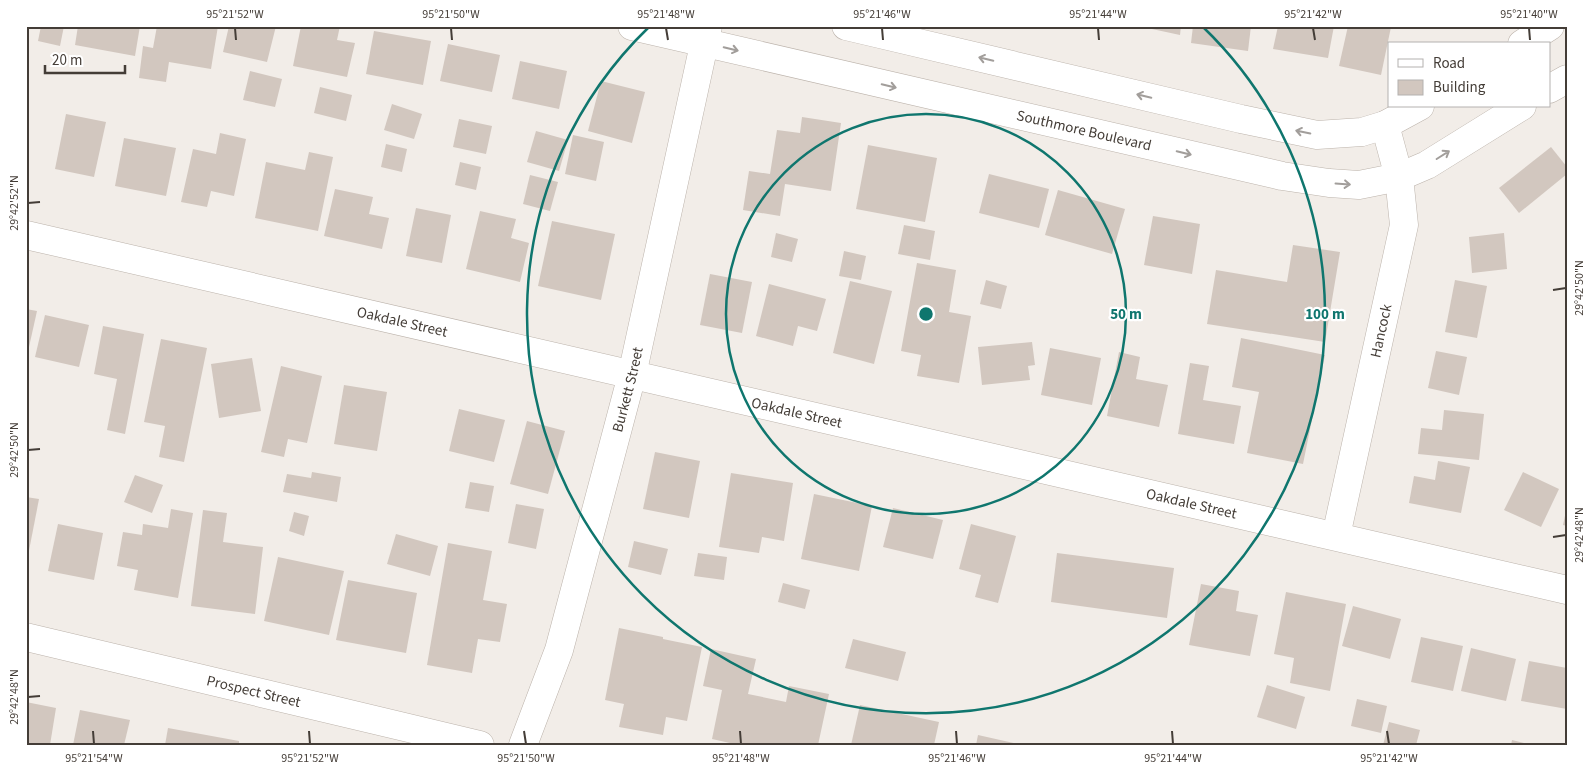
<svg xmlns="http://www.w3.org/2000/svg" width="1593" height="771" font-family="'Source Sans 3',sans-serif">
  <rect width="100%" height="100%" fill="#f2ede8"/>
  <g fill="#d2c7bf">
    <path d="M41 26H64L60 46 38 41Z"/>
    <path d="M78 26H140L135 56 75 45Z"/>
    <path d="M157 26H218L211 69 169 62 166 82 139 78 143 46 153 48Z"/>
    <path d="M229 26H276L267 62 223 52Z"/>
    <path d="M301 26H340L337 40 355 43 347 77 293 66Z"/>
    <path d="M1138 26H1181L1180 35Z"/>
    <path d="M1193 26H1251L1248 51 1191 43Z"/>
    <path d="M1278 26H1334L1328 58 1273 49Z"/>
    <path d="M1348 26 1391 27 1381 75 1339 66Z"/>
    <path d="M374 31 431 41 423 85 366 74Z"/>
    <path d="M448 44 500 55 492 92 440 81Z"/>
    <path d="M520 61 567 71 559 109 512 99Z"/>
    <path d="M250 71 282 79 275 107 243 100Z"/>
    <path d="M601 81 645 92 632 143 588 131Z"/>
    <path d="M320 87 352 95 346 121 314 113Z"/>
    <path d="M392 104 422 114 414 139 384 130Z"/>
    <path d="M66 114 106 122 94 177 55 169Z"/>
    <path d="M802 117 841 123 831 191 785 184 780 216 743 210 749 171 770 174 777 130 800 133Z"/>
    <path d="M459 119 492 126 486 154 453 147Z"/>
    <path d="M536 131 568 140 559 171 527 162Z"/>
    <path d="M220 133 246 139 234 196 211 191 207 207 181 202 193 149 216 154Z"/>
    <path d="M573 135 604 142 596 181 565 174Z"/>
    <path d="M124 138 176 148 166 196 115 186Z"/>
    <path d="M386 144 407 149 402 172 381 167Z"/>
    <path d="M868 145 937 158 925 222 856 209Z"/>
    <path d="M1551 147 1567 167V174L1519 213 1499 188Z"/>
    <path d="M309 152 333 157 318 231 255 218 266 162 305 170Z"/>
    <path d="M460 162 481 167 476 190 455 185Z"/>
    <path d="M989 174 1049 189 1039 228 979 213Z"/>
    <path d="M530 175 558 182 550 211 523 204Z"/>
    <path d="M335 189 373 197 369 214 389 218 382 249 324 236Z"/>
    <path d="M1058 190 1125 209 1112 254 1045 235Z"/>
    <path d="M416 208 451 215 442 263 406 256Z"/>
    <path d="M480 211 516 219 511 238 529 243 520 282 466 269Z"/>
    <path d="M1153 216 1200 224 1192 274 1144 265Z"/>
    <path d="M552 221 615 234 601 300 538 286Z"/>
    <path d="M904 225 935 231 930 260 898 254Z"/>
    <path d="M776 233 798 239 792 262 771 257Z"/>
    <path d="M1504 233 1507 269 1472 273 1469 237Z"/>
    <path d="M1293 245 1340 252 1325 342 1207 324 1216 270 1287 282Z"/>
    <path d="M844 251 866 256 861 280 839 276Z"/>
    <path d="M917 263 956 270 949 312 971 316 959 383 917 376 921 355 901 351Z"/>
    <path d="M710 274 752 282 742 333 700 325Z"/>
    <path d="M986 280 1007 286 1001 309 980 304Z"/>
    <path d="M1455 280 1487 286 1477 338 1445 332Z"/>
    <path d="M850 281 892 291 874 364 833 353Z"/>
    <path d="M769 284 826 299 817 331 798 326 793 346 756 336Z"/>
    <path d="M26 309 37 311 27 356 26 355Z"/>
    <path d="M45 315 89 325 79 367 35 357Z"/>
    <path d="M103 326 144 334 125 434 107 430 117 379 94 374Z"/>
    <path d="M1241 338 1325 355 1303 464 1247 453 1259 392 1232 387Z"/>
    <path d="M161 339 207 348 184 462 159 457 165 426 144 422Z"/>
    <path d="M1032 342 1035 365 1028 366 1030 380 982 385 978 347Z"/>
    <path d="M1050 348 1101 358 1092 405 1041 395Z"/>
    <path d="M1436 351 1467 357 1459 395 1428 388Z"/>
    <path d="M1119 352 1140 357 1136 379 1168 385 1159 427 1107 416Z"/>
    <path d="M252 358 261 411 219 418 211 364Z"/>
    <path d="M1190 363 1209 366 1203 400 1241 406 1234 444 1178 434Z"/>
    <path d="M281 366 322 376 307 443 288 439 284 457 261 452Z"/>
    <path d="M344 385 387 392 377 451 334 444Z"/>
    <path d="M459 409 505 420 494 462 449 451Z"/>
    <path d="M1444 410 1484 414 1479 460 1418 454 1421 428 1442 430Z"/>
    <path d="M527 421 565 431 548 494 510 484Z"/>
    <path d="M655 452 700 461 689 518 643 509Z"/>
    <path d="M1438 461 1470 467 1461 513 1409 503 1414 476 1435 480Z"/>
    <path d="M312 472 341 477 337 502 283 492 287 474 311 478Z"/>
    <path d="M1523 472 1559 489 1541 527 1504 510Z"/>
    <path d="M731 473 793 483 784 541 762 537 759 553 719 547Z"/>
    <path d="M135 475 163 485 152 513 124 502Z"/>
    <path d="M470 482 494 486 489 512 465 508Z"/>
    <path d="M814 494 872 506 859 571 801 559Z"/>
    <path d="M26 497 39 499 27 561H26Z"/>
    <path d="M516 504 544 509 536 549 508 543Z"/>
    <path d="M893 508 943 520 933 559 883 547Z"/>
    <path d="M171 509 193 513 178 598 134 590 138 570 117 566 123 532 142 535 143 524 168 528Z"/>
    <path d="M203 510 227 513 223 542 263 547 255 614 191 606Z"/>
    <path d="M1566 511H1567V526L1563 525Z"/>
    <path d="M294 512 309 516 304 536 289 531Z"/>
    <path d="M58 524 103 533 94 580 48 571Z"/>
    <path d="M971 524 1016 536 998 603 975 597 981 575 959 569Z"/>
    <path d="M396 534 438 546 430 576 387 564Z"/>
    <path d="M634 541 668 549 661 575 628 567Z"/>
    <path d="M448 543 492 551 483 600 507 604 500 642 478 639 472 673 427 665Z"/>
    <path d="M698 553 727 557 724 580 694 576Z"/>
    <path d="M1057 553 1174 568 1167 618 1051 602Z"/>
    <path d="M278 557 344 571 329 635 264 621Z"/>
    <path d="M348 580 417 593 406 653 336 640Z"/>
    <path d="M783 583 810 590 805 609 778 602Z"/>
    <path d="M1201 584 1239 591 1236 611 1258 615 1250 656 1189 645Z"/>
    <path d="M1286 592 1346 604 1330 691 1290 683 1294 658 1274 654Z"/>
    <path d="M1353 606 1401 619 1390 659 1342 646Z"/>
    <path d="M619 628 663 637V639L702 647 687 721 666 717 663 735 619 727 624 704 605 700Z"/>
    <path d="M1421 637 1463 646 1453 691 1411 682Z"/>
    <path d="M853 639 906 652 898 681 845 668Z"/>
    <path d="M1471 648 1516 659 1506 701 1461 691Z"/>
    <path d="M711 649 756 659 748 694 786 702 789 686 829 694 818 745H739L712 739 722 690 703 686Z"/>
    <path d="M1529 661 1567 668V709L1521 701Z"/>
    <path d="M1267 685 1305 697 1296 729 1257 717Z"/>
    <path d="M1357 699 1387 706 1381 733 1351 726Z"/>
    <path d="M26 702 56 708 50 745H26Z"/>
    <path d="M860 705 939 722 934 745H851Z"/>
    <path d="M80 710 130 720 124 745H73Z"/>
    <path d="M1389 722 1420 730 1416 745H1383Z"/>
    <path d="M168 728 239 741V745H165Z"/>
    <path d="M978 735 1018 744V745H976Z"/>
    <path d="M1512 740 1528 744V745H1511Z"/>
  </g>
  <g fill="none" stroke-linecap="round" stroke-linejoin="round">
    <defs>
      <g id="minor">
        <path id="s1" d="M632 26 1282 176 1329 183 1359 185 1399 177 1427 165 1522 106"/>
        <path d="M846 26 1241 119 1317 135 1362 132 1385 125 1420 106"/>
        <path d="M1522 44 1550 26"/>
        <path d="M1549 89 1567 79"/>
        <path id="s2" d="M26 235 1567 590"/>
        <path id="s3" d="M1336 536 1404 225 1399 177 1385 125"/>
        <path id="s4" d="M26 637 480 745"/>
        <path id="s5" d="M523 745 559 650 632 375 708 26"/>
      </g>
    </defs>
    <use href="#minor" stroke="#bcb3ab" stroke-width="29"/>
    <use href="#minor" stroke="#fff" stroke-width="28"/>
  </g>
  <defs><path id="oneway-shaft" d="M-6 0H5M1.5-3L5.5 0L1.5 3" fill="none" stroke-width="1.6" stroke-linecap="round" stroke-linejoin="round" transform="scale(1.25)"/></defs>
  <g stroke="#a29e9b">
    <use href="#oneway-shaft" transform="translate(731 49) rotate(13)"/>
    <use href="#oneway-shaft" transform="translate(986 59) rotate(-167)"/>
    <use href="#oneway-shaft" transform="translate(889 86) rotate(13)"/>
    <use href="#oneway-shaft" transform="translate(1144 96) rotate(-167)"/>
    <use href="#oneway-shaft" transform="translate(1303 132) rotate(-168)"/>
    <use href="#oneway-shaft" transform="translate(1184 153) rotate(13)"/>
    <use href="#oneway-shaft" transform="translate(1443 155) rotate(-32)"/>
    <use href="#oneway-shaft" transform="translate(1343 184) rotate(4)"/>
  </g>
  <path fill="none" stroke="#443d37" stroke-width="2" d="M235 28 236 40M451 28 452 40M666 28 668 40M882 28 883 40M1098 28 1099 40M1313 28 1315 40M1529 28 1530 40M28 203 40 202M1553 290 1566 288M28 450 40 449M1553 537 1566 535M28 697 40 696M93 731 94 744M309 731 310 744M524 731 526 744M740 731 741 744M956 731 957 744M1172 731 1173 744M1387 731 1389 744"/>
  <g fill="none" stroke="#0f766e" stroke-width="2.5">
    <circle cx="926" cy="314" r="200"/>
    <path d="M1203 27A399 399 0 1 1 649 27"/>
  </g>
  <g text-anchor="middle" stroke-width="4.5" stroke-linejoin="round" paint-order="stroke">
    <g font-size="15" fill="#443d37" stroke="#fff">
      <text dy="5" stroke="none"><textPath href="#s1" startOffset="464">Southmore Boulevard</textPath></text>
      <text dy="5" stroke="none"><textPath href="#s2" startOffset="386">Oakdale Street</textPath></text>
      <text dy="5" stroke="none"><textPath href="#s3" startOffset="210">Hancock</textPath></text>
      <text dy="5" stroke="none"><textPath href="#s5" startOffset="371">Burkett Street</textPath></text>
      <text dy="5" stroke="none"><textPath href="#s2" startOffset="791">Oakdale Street</textPath></text>
      <text dy="5" stroke="none"><textPath href="#s2" startOffset="1196">Oakdale Street</textPath></text>
      <text dy="5" stroke="none"><textPath href="#s4" startOffset="234">Prospect Street</textPath></text>
    </g>
  </g>
  <circle cx="926" cy="314" r="8" fill="#0f766e" stroke="#fff" stroke-width="2.5"/>
  <g font-size="15" text-anchor="middle" font-weight="bold" fill="#0f766e" stroke="#fff" stroke-width="4.5" stroke-linejoin="round" paint-order="stroke">
    <text x="1126" y="319">50 m</text>
    <text x="1325" y="319">100 m</text>
  </g>
  <rect width="1593" height="771" fill="none" stroke="#ffffff" stroke-width="55"/>
  <rect x="1388" y="42" width="162" height="65" fill="#ffffff" stroke="#b4b1af"/>
  <rect x="1398" y="59" width="25" height="8" fill="#ffffff" stroke="#b4b1af"/>
  <text x="1433" y="68" font-size="15" fill="#443d37">Road</text>
  <rect x="1398" y="80" width="25" height="15" fill="#d2c7bf" stroke="#b4b1af"/>
  <text x="1433" y="92" font-size="15" fill="#443d37">Building</text>
  <path d="M45 65v8h80v-8" fill="none" stroke="#443d37" stroke-width="2.5"/>
  <text x="52" y="65" font-size="15" fill="#443d37" stroke="#ffffff" stroke-width="4" paint-order="stroke">20 m</text>
  <rect x="28" y="28" width="1538" height="716" fill="none" stroke="#443d37" stroke-width="2"/>
  <g font-size="12" text-anchor="middle" fill="#443d37">
    <text x="235" y="18">95°21'52"W</text>
    <text x="451" y="18">95°21'50"W</text>
    <text x="666" y="18">95°21'48"W</text>
    <text x="882" y="18">95°21'46"W</text>
    <text x="1098" y="18">95°21'44"W</text>
    <text x="1313" y="18">95°21'42"W</text>
    <text x="1529" y="18">95°21'40"W</text>
    <text transform="translate(14 203) rotate(-90)" y="4">29°42'52"N</text>
    <text transform="translate(1579 288) rotate(-90)" y="4">29°42'50"N</text>
    <text transform="translate(14 450) rotate(-90)" y="4">29°42'50"N</text>
    <text transform="translate(1579 535) rotate(-90)" y="4">29°42'48"N</text>
    <text transform="translate(14 697) rotate(-90)" y="4">29°42'48"N</text>
    <text x="94" y="762">95°21'54"W</text>
    <text x="310" y="762">95°21'52"W</text>
    <text x="526" y="762">95°21'50"W</text>
    <text x="741" y="762">95°21'48"W</text>
    <text x="957" y="762">95°21'46"W</text>
    <text x="1173" y="762">95°21'44"W</text>
    <text x="1389" y="762">95°21'42"W</text>
  </g>
</svg>
